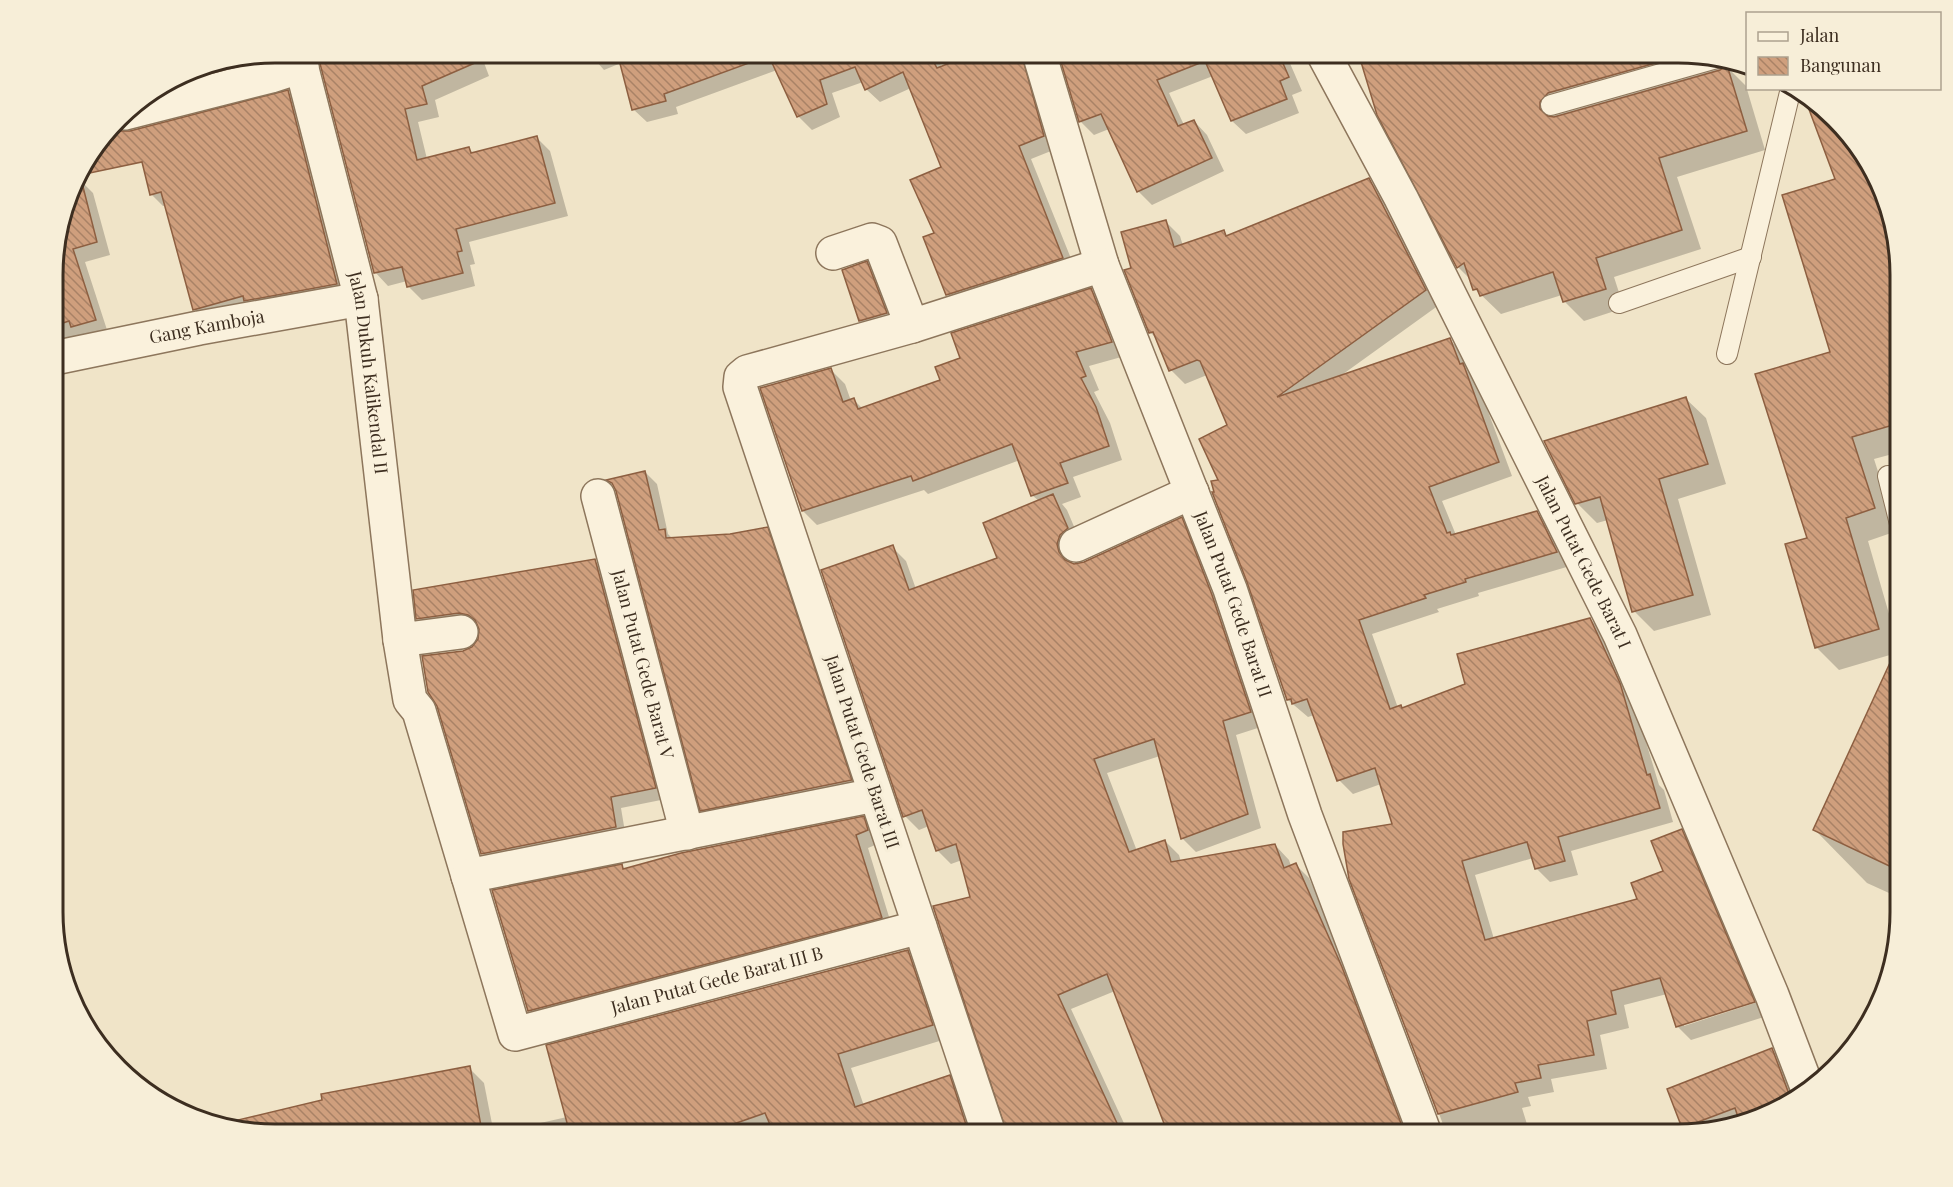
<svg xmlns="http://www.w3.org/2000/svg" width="1953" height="1187" font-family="'Playfair Display',serif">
  <defs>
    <pattern id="building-back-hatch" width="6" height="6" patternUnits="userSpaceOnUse" patternTransform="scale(1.5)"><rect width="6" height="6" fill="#cf9f7d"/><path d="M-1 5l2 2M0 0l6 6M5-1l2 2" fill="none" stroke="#a98266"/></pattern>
  </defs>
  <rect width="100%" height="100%" fill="#f0e4c8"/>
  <g fill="#0003">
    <path d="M275 52 298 53 120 121V131L109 133 128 108 190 69Z"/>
    <path d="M318 53H504L483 60 489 76 435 100 439 117 418 122 427 159 469 149 474 154 537 138 550 151 568 216 469 242 475 264 470 265 475 286 422 300 409 287 407 281 388 286 375 272Z"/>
    <path d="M589 53H935L942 68 982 53H1040L1056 149 1031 159 1076 271 961 308 948 294 936 234 943 168 911 88 880 102 866 89 863 82 832 93 840 117 812 130 798 116 777 70 676 107 678 114 647 122 633 109 621 63 604 70Z"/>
    <path d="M1060 53H1303L1304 54 1289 61 1302 91 1292 95 1299 113 1246 134 1232 121 1213 76 1169 93 1184 125 1194 121 1207 135 1224 171 1152 205 1138 191 1109 129 1094 135 1080 121Z"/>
    <path d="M1359 53H1678L1736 60 1740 66 1727 67 1746 86 1765 150 1677 177 1701 249 1614 277 1624 308 1584 321 1564 301 1562 295 1501 314 1475 289 1472 281 1458 267 1379 114Z"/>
    <path d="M288 92 300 104 349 296 207 322 194 309 166 206H163L151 194Z"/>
    <path d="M1822 113 1863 152 1900 260V452L1874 459 1897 531 1868 541 1900 652 1839 670 1816 647 1809 539 1832 353 1837 180Z"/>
    <path d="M1368 179 1382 194 1439 305 1339 377 1450 340 1464 354 1476 379 1512 476 1442 501 1456 535 1537 513 1551 527 1570 566 1478 593 1479 596 1437 609 1439 612 1372 634 1398 708 1403 709 1467 685 1590 619 1604 633 1633 699 1659 785 1664 790 1673 822 1571 851 1578 875 1550 882 1536 868 1533 858 1475 875 1494 939 1639 900 1665 872 1681 831 1695 845 1760 999 1684 1023V1026L1761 1001 1767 1016 1691 1040 1677 1026 1667 994 1624 1005 1629 1028 1600 1035 1607 1069 1551 1079 1554 1092 1528 1097 1531 1106 1522 1108 1530 1134H1445L1444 1127 1351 879 1394 825 1381 784 1353 794 1339 780 1314 715 1308 717 1288 700 1220 481 1229 426 1207 375 1185 384 1171 370 1157 339 1150 332 1133 269 1166 222 1180 236 1183 246 1224 232 1228 237Z"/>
    <path d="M80 180 93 193 110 255 85 262 108 333 54 350V246L74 181Z"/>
    <path d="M867 263 880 276 899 327 873 334 860 321Z"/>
    <path d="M1091 290 1105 304 1125 356 1089 366 1099 390 1094 392 1110 423 1122 460 1073 477 1081 497 1062 504 1067 510 1081 543 1071 559 1072 564H1084L1181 519 1195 533 1264 726 1236 735 1261 828 1196 852 1182 838 1160 756 1107 773 1137 851 1165 841 1179 855 1181 862 1275 845 1289 860 1291 866 1295 864 1309 878 1356 983 1413 1134H1170L1115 991 1071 1009 1129 1134H1013L1008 1130 972 898 962 860 951 864 937 850 929 826 919 830 905 816 823 571 892 547 906 561 916 589 999 559 1039 501 1033 496 1020 460 928 494 924 490 817 525 803 511 831 370 845 384 851 401 854 400 863 409 942 381 962 359Z"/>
    <path d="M1686 399 1706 418 1726 484 1678 499 1711 615 1654 631 1634 611 1608 520 1597 523 1577 503Z"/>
    <path d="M645 472 657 484 668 534 673 539 730 535 767 529 779 541 863 792 714 822 702 810 615 487 609 480Z"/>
    <path d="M595 561 606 572 666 799 621 808 626 838 494 865 482 853 464 652 473 648 480 639 479 625 470 624 429 629 418 618Z"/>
    <path d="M1884 678 1900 686V898L1867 883 1815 830Z"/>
    <path d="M863 818 876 831 880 843 868 848 893 930 542 1023 529 1010 622 866 626 870Z"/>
    <path d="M907 951 921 965 946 1039 851 1068 864 1106 949 1077 963 1091 978 1134H510L509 1130 567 1117Z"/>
    <path d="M1772 1050 1786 1064 1798 1096 1789 1104 1692 1134H1685L1669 1089Z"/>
    <path d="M469 1068 484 1083 494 1134H275L233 1129 232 1123Z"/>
  </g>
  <g fill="url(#building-back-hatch)" stroke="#8d5f41" stroke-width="1.5">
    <path d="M275 52 280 53 169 82 190 69Z"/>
    <path d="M317 52H500L422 86 427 104 405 109 417 160 469 147 471 153 537 136 555 203 456 229 462 251 457 252 463 273 407 287 402 267 374 273Z"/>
    <path d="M617 52H767L768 56 664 94 666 101 632 110Z"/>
    <path d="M767 52H946L932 59 937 68 978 52H1021L1044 136 1019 146 1063 258 946 295 923 237 934 233 910 180 941 167 903 72 865 90 855 67 820 80 827 104 797 117Z"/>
    <path d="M1058 52H1278L1289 77 1280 81 1287 99 1231 121 1205 61 1157 80 1178 126 1194 120 1212 158 1137 192 1101 114 1079 122Z"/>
    <path d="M1358 52 1688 54 1548 93 1540 102V109L1548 116 1554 117 1720 70 1727 65 1747 131 1659 158 1682 230 1596 258 1606 289 1563 302 1553 272 1480 296 1477 289 1473 290 1464 263 1457 268 1377 115Z"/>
    <path d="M288 90 337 284 244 301 243 296 193 310 161 192 150 195 142 162 80 175 97 242 73 249 96 320 71 327 69 321 54 326V246L76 176 113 127 120 131H130Z"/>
    <path d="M1804 96 1863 152 1900 260V423L1852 437 1875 508 1846 518 1879 629 1815 648 1785 544 1807 538 1755 374 1830 352 1782 195 1835 179Z"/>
    <path d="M1369 178 1426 290 1277 397 1450 338 1460 364 1463 363 1499 462 1429 487 1447 533 1450 532 1451 535 1537 511 1557 552 1465 579 1466 582 1424 595 1426 598 1359 620 1390 709 1401 705 1402 708 1465 684 1457 654 1590 618 1620 683 1647 775 1650 774 1660 808 1558 837 1565 861 1535 869 1527 842 1462 861 1485 940 1637 899 1631 883 1663 871 1651 841 1682 829 1755 1002 1676 1027 1660 978 1611 991 1616 1014 1587 1021 1594 1055 1538 1065 1541 1078 1515 1083 1518 1092 1438 1114 1349 879 1343 844V832L1392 824 1375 768 1337 781 1307 699 1292 704 1291 699 1287 700 1247 582 1212 492H1214L1211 481 1218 480 1199 439 1227 425 1200 361 1197 360 1169 371 1153 332 1149 333 1124 270 1131 268 1121 232 1166 220 1174 247 1224 230 1226 236Z"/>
    <path d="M867 261 887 313 859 321 842 270Z"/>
    <path d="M1091 288 1112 342 1076 352 1086 376 1081 378 1096 407 1109 446 1060 463 1068 483 1031 496 1012 444 913 481 911 476 802 511 760 388 831 368 843 402 854 398 858 409 940 380 935 367 960 358 951 333Z"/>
    <path d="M1686 397 1708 464 1659 479 1693 595 1632 612 1600 497 1575 504 1544 441Z"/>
    <path d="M645 471 659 530 665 529 666 538 730 534 768 527 852 780 700 811 616 491 612 483 606 480Z"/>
    <path d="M1053 494 1068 528 1060 535 1057 544 1059 552 1065 560 1074 564 1084 562 1182 517 1212 595 1251 712 1223 721 1248 814 1181 839 1154 739 1094 759 1129 852 1165 840 1171 862 1275 844 1284 868 1296 863 1342 967 1405 1134H1168L1107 974 1058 995 1122 1134H1007L933 906 970 897 956 844 936 851 922 810 903 817 821 570 893 545 909 590 997 558 983 523Z"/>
    <path d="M595 559 656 788 611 797 616 827 481 854 437 706 428 692 422 656 463 651 472 647 478 639 479 629 475 620 468 615 459 613 416 619 413 590Z"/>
    <path d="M1900 641V871L1813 830Z"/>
    <path d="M864 816 868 830 856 835 882 918 528 1011 492 890 622 864 623 869 681 853Z"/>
    <path d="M908 950 933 1025 838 1054 855 1107 950 1075 969 1134H774L765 1113 705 1134H570L546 1045Z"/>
    <path d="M1772 1048 1789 1094 1794 1100 1789 1104 1739 1120 1735 1108 1682 1128 1667 1089Z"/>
    <path d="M470 1066 481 1126 435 1134H275L221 1127V1124L322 1100 321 1094Z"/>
  </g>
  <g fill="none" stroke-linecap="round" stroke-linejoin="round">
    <defs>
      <g id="service">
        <path d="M1551 105 1717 58"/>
        <path d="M1619 303 1751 257"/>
        <path d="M1727 354 1791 88"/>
        <path d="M1888 476 1900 524"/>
      </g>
      <g id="minor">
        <path id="s1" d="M298 53 361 299 400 640 461 632"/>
        <path id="s2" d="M1039 53 1102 265 1230 589 1305 815 1425 1134"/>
        <path id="s3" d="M1323 53 1401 198 1620 635 1772 995 1807 1087"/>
        <path d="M125 113 271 76 302 66"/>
        <path d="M833 253 872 240 880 243 912 326"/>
        <path id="s4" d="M54 358 199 328 361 299"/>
        <path id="s5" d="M598 496 687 833"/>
        <path d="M1076 545 1192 492"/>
        <path id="s6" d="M400 640 410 700 419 711 515 1034 920 927"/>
        <path d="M468 876 875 795"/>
        <path d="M989 1134C905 885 825 635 740 387L741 377 747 372 912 326 1102 265"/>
      </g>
    </defs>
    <use href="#service" stroke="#8d765c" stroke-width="22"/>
    <use href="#minor" stroke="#8d765c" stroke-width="36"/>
    <use href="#service" stroke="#faf1dc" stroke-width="20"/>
    <use href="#minor" stroke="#faf1dc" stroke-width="33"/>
  </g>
  <g text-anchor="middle" stroke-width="6" stroke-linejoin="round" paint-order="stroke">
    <g font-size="18" fill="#3d2e20" stroke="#f7eed8">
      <text dy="6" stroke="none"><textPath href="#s4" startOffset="156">Gang Kamboja</textPath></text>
      <text dy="6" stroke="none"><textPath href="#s1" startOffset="328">Jalan Dukuh Kalikendal II</textPath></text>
      <text dy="6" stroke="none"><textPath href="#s3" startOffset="572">Jalan Putat Gede Barat I</textPath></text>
      <text dy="6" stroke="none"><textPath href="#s2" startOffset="585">Jalan Putat Gede Barat II</textPath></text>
      <text dy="6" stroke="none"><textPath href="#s5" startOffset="174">Jalan Putat Gede Barat V</textPath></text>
      <text transform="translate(862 752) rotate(72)" y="6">Jalan Putat Gede Barat III</text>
      <text dy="6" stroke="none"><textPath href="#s6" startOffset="621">Jalan Putat Gede Barat III B</textPath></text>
    </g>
  </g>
  <path d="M0 0H1953V1187H0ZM275 63H1678A212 212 0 0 1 1890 275V912A212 212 0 0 1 1678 1124H275A212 212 0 0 1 63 912V275A212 212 0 0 1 275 63Z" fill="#f7eed8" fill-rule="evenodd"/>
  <path fill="none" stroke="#3d2e20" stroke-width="3" d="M275 63H1678A212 212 0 0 1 1890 275V912A212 212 0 0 1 1678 1124H275A212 212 0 0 1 63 912V275A212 212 0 0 1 275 63Z"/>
  <rect x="1746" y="12" width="195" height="78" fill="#f7eed8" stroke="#ada18e" stroke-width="1.5"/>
  <rect x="1758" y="32" width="30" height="9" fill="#faf1dc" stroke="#ada18e" stroke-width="1.5"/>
  <text x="1800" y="42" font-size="18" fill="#3d2e20">Jalan</text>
  <rect x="1758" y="57" width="30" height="18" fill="url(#building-back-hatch)" stroke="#ada18e" stroke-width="1.5"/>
  <text x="1800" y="72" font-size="18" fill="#3d2e20">Bangunan</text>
</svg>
